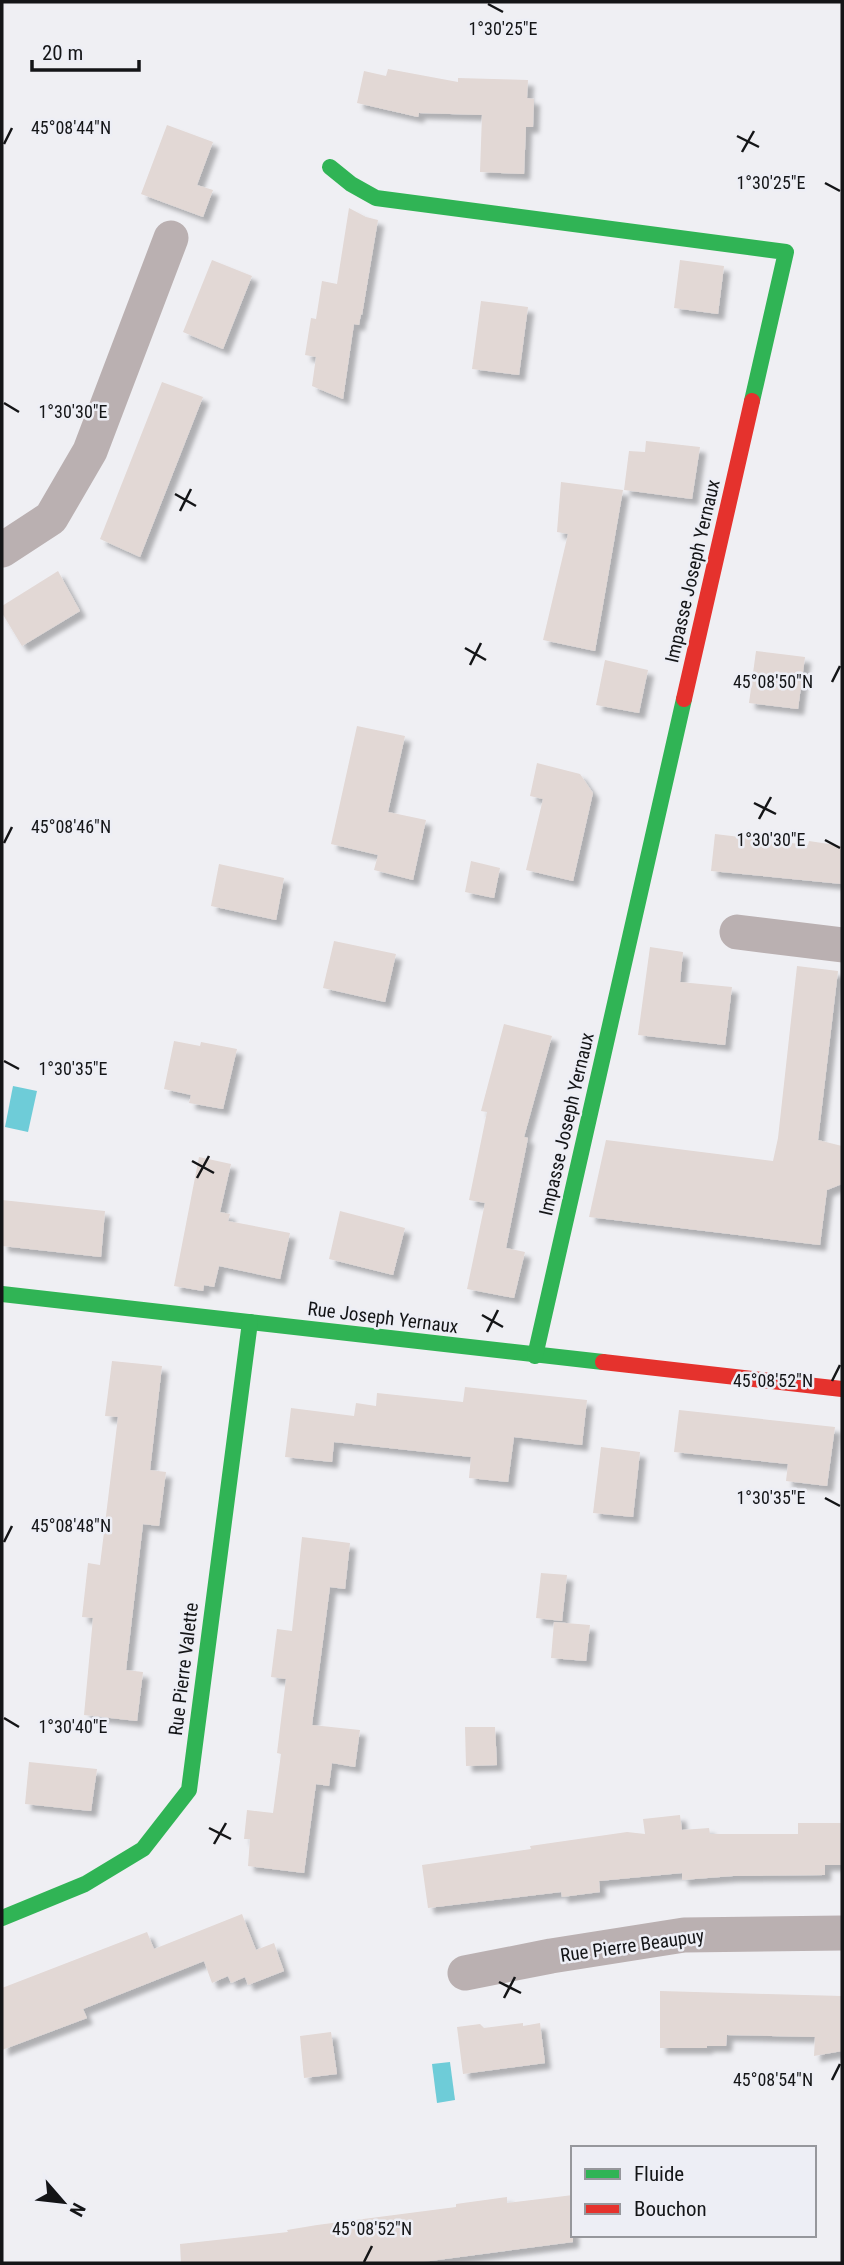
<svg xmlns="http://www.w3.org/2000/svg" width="844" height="2265" font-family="'Roboto Condensed',sans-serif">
  <defs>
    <filter id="shadow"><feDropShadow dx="6" dy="6" stdDeviation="2" flood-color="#0004"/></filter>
  </defs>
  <rect width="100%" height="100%" fill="#efeff3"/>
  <g fill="#6eccd8">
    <path d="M13 1086 37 1091 28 1132 5 1127Z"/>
    <path d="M450 2062 455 2100 437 2103 432 2064Z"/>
  </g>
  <g fill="#e2d8d5" filter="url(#shadow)">
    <path d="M388 69 458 82V78L528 80 527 98 534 99 533 127H526L524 174 480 172 482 115 419 113 418 117 357 103 364 71 386 76Z"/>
    <path d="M167 125 213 142 197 185 213 190 203 217 141 194Z"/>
    <path d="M349 208 366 217 378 220 362 315 361 314 359 325 354 324 343 399 312 386 316 357 305 355 311 318 316 319 322 281 337 284Z"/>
    <path d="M212 260 252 276 223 349 183 332Z"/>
    <path d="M680 260 724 266 718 314 674 308Z"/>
    <path d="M481 301 528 307 519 375 472 369Z"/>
    <path d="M162 382 203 397 140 557 100 539Z"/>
    <path d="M646 441 700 447 692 499 624 490 629 451 645 452Z"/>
    <path d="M561 482 623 490 595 651 543 640 568 534 557 532Z"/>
    <path d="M58 571 80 611 22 646 2 613V606Z"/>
    <path d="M756 651 805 657 798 709 749 703Z"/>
    <path d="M605 660 648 670 639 713 596 705Z"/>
    <path d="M357 726 405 736 388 812 426 820 413 880 374 870 378 855 331 844Z"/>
    <path d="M537 763 580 774 593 793 573 881 526 870 543 799 530 796Z"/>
    <path d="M715 834 808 845 809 841 842 846V884L711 871Z"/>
    <path d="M471 861 500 868 494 898 465 892Z"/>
    <path d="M219 864 284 878 276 920 211 906Z"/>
    <path d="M334 941 396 954 385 1002 323 988Z"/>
    <path d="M650 947 683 952 680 982 732 987 725 1045 638 1035Z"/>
    <path d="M797 966 838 971 818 1140 842 1146V1184L827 1190 820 1245 589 1217 606 1140 773 1161 778 1138Z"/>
    <path d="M504 1024 552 1036 524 1137 528 1138 506 1248 525 1252 514 1298 467 1289 485 1203 469 1200 487 1112 481 1111Z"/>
    <path d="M174 1041 200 1046 201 1042 237 1049 223 1109 189 1103 191 1095 164 1089Z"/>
    <path d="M199 1157 231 1164 220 1212 230 1214 228 1221 290 1233 280 1279 219 1266 214 1287 204 1285 203 1291 174 1286Z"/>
    <path d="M2 1200 105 1211 101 1257 2 1246Z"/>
    <path d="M340 1211 405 1228 393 1275 329 1259Z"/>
    <path d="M112 1361 162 1366 150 1470 166 1472 159 1526 143 1524 126 1670 143 1672 137 1721 84 1715 93 1618 82 1617 88 1563 100 1565 118 1417 105 1416Z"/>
    <path d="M465 1387 587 1400 582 1445 514 1437 508 1482 469 1478 471 1457 334 1442 332 1462 285 1457 291 1408 354 1416 356 1403 376 1406 377 1393 463 1402Z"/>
    <path d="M679 1410 835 1427 827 1486 786 1481 788 1464 674 1452Z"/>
    <path d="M601 1447 640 1452 633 1517 593 1513Z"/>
    <path d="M302 1537 350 1543 345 1589 330 1587 312 1725 360 1730 355 1767 332 1763 329 1786 316 1784 304 1873 248 1866 250 1839H244L247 1810 273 1813 281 1754 277 1753 286 1679 271 1677 277 1629 292 1631Z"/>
    <path d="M541 1573 567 1575 562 1621 536 1618Z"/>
    <path d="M554 1622 590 1625 586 1661 551 1658Z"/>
    <path d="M465 1727H495L497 1765 466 1766Z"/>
    <path d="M29 1762 97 1769 91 1811 25 1804Z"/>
    <path d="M680 1815 682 1830 709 1828 710 1834H798V1823H842V1865H825V1875L733 1876 682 1880V1873L599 1881 600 1892 562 1897 561 1892 428 1908 422 1865 531 1849 530 1846 627 1832 645 1834 643 1819Z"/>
    <path d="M242 1914 256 1950 274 1943 284 1971 248 1985 245 1977 231 1983 228 1976 212 1983 204 1961 83 2009 87 2018 2 2050V1988L147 1932 154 1949Z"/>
    <path d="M660 1991 842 1996V2051L814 2056 815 2037 727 2035 726 2046H707V2048H660Z"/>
    <path d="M523 2023V2026L540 2023 545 2063 463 2074 457 2027 480 2024 484 2028Z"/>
    <path d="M331 2032 337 2074 304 2078 300 2036Z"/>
    <path d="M573 2195V2242L415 2263H181L180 2244 288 2232 287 2230 317 2225 456 2207V2204L507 2197V2203Z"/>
  </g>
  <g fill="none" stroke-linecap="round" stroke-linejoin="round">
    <g stroke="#bab0b1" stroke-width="35">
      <path d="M2 550 51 518 90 451 171 238"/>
      <path d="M737 932 842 945"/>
      <path d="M465 1973 551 1956 684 1935 842 1933"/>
    </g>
    <g stroke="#30b455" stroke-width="16">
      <path d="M330 167 351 184 376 198 786 252 752 401"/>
      <path d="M2 1294 603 1362"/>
      <path d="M535 1356 684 699"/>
      <path d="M2 1918 85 1884 143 1849 189 1790 250 1322"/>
    </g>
    <g stroke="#e5322d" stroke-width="16">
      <path d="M684 699 752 401"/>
      <path d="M603 1362 842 1389"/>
    </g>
  </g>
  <path fill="none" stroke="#141517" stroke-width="2.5" d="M488 4 503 12M737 136 759 147M4 144 12 128M742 152 754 131M825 183 840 191M4 403 19 412M175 494 196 506M180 511 191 489M465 648 486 660M470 665 481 643M832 682 840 666M754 803 776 814M759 819 771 797M825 840 840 848M4 843 12 827M4 1061 19 1069M192 1161 214 1173M197 1178 209 1156M482 1315 503 1327M487 1332 498 1310M832 1381 840 1365M825 1498 840 1506M4 1542 12 1526M4 1718 19 1727M209 1828 231 1839M214 1844 226 1823M499 1982 521 1993M504 1998 515 1977M832 2080 840 2064M364 2262 372 2246"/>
  <g text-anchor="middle" stroke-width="5" stroke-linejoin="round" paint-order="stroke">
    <g font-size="19" fill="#141517" stroke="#edeef5">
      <text transform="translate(692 571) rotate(-77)" y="7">Impasse Joseph Yernaux</text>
      <text transform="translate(566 1124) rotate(-77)" y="7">Impasse Joseph Yernaux</text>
      <text transform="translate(383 1317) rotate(7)" y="7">Rue Joseph Yernaux</text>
      <text transform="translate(183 1669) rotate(-83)" y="7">Rue Pierre Valette</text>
      <text transform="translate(632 1945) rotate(-8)" y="7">Rue Pierre Beaupuy</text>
    </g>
  </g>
  <g font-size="18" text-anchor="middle" fill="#141517" stroke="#edeef5" stroke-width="5" stroke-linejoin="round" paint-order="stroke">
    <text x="503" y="35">1°30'25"E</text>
    <text x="71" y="134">45°08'44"N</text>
    <text x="771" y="189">1°30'25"E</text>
    <text x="73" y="418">1°30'30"E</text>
    <text x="773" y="688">45°08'50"N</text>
    <text x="71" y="833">45°08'46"N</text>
    <text x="771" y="846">1°30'30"E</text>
    <text x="73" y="1075">1°30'35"E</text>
    <text x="773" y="1387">45°08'52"N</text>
    <text x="771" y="1504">1°30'35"E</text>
    <text x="71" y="1532">45°08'48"N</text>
    <text x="73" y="1733">1°30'40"E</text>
    <text x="773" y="2086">45°08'54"N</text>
    <text x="372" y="2235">45°08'52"N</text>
  </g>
  <rect width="844" height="2265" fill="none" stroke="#141517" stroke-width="7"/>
  <rect x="571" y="2146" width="245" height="91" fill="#edeef5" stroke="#96979c" stroke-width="2"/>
  <rect x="585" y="2169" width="35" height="10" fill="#30b455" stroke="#96979c" stroke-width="2"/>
  <text x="634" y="2181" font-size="21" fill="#141517">Fluide</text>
  <rect x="585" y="2204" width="35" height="10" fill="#e5322d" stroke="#96979c" stroke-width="2"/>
  <text x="634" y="2216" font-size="21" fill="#141517">Bouchon</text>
  <g transform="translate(63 2202) rotate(118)" stroke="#edeef5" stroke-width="5" paint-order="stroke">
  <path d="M0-5L12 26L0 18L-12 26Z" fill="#141517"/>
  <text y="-10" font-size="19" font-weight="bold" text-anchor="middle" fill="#141517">N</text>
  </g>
  <path d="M32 60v10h107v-10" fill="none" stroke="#141517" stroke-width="3.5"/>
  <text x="42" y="60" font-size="21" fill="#141517" stroke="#edeef5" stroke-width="5" paint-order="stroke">20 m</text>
</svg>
